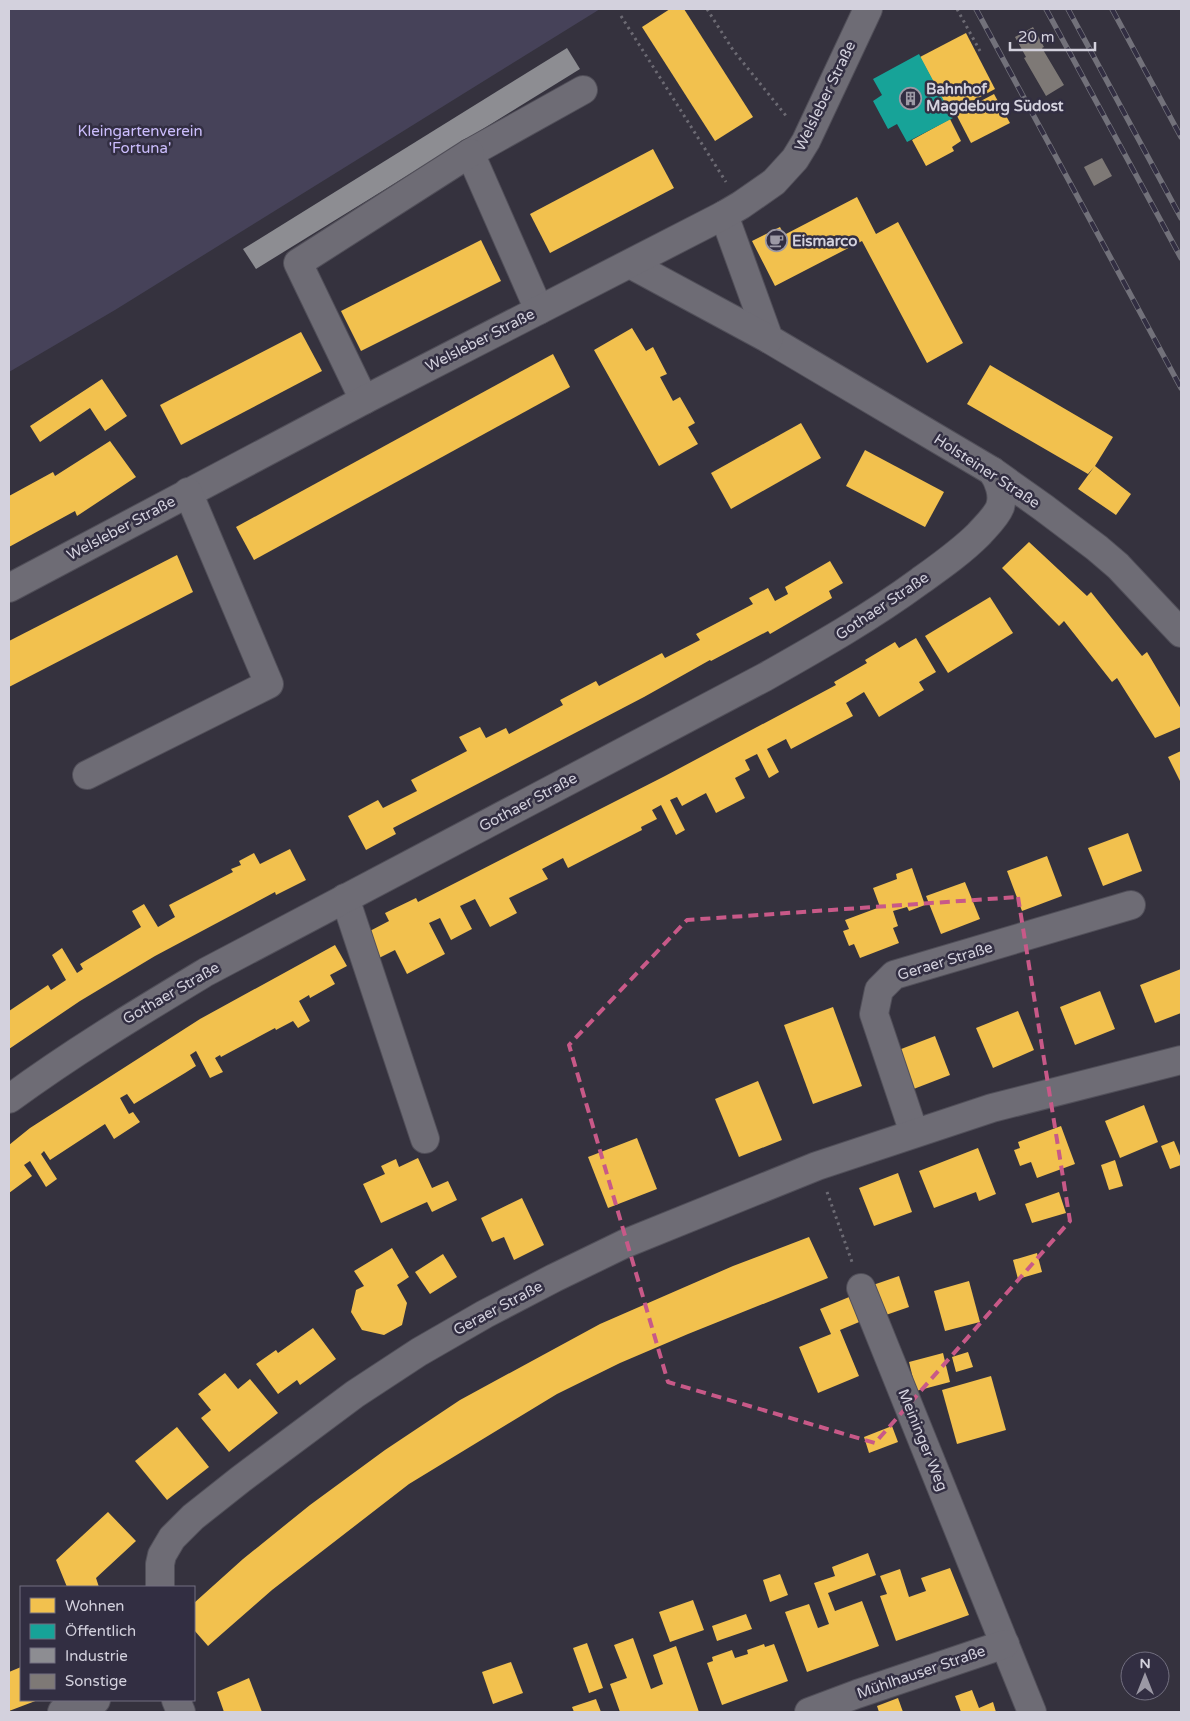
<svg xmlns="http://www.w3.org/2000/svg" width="1190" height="1721" font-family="'Varela Round',sans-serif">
  <rect width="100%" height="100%" fill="#35323e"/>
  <path fill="#464259" d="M9 9H600L115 310 9 372Z"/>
  <g fill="#f2c14e">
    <path d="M670 9H684L753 117 715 141 642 27Z"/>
    <path d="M966 33 995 89 950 113 920 57Z"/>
    <path d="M994 94 1010 123 971 143 956 114Z"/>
    <path d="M950 119 961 141 952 147 954 151 926 166 912 140Z"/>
    <path d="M653 149 674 188 550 253 530 214Z"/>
    <path d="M857 197 876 234 898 222 963 343 927 363 862 241 775 286 752 241 780 227 784 235Z"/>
    <path d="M481 240 501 281 361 351 341 311Z"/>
    <path d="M632 328 646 351 653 347 667 374 660 377 673 401 680 397 695 423 688 427 698 444 659 466 594 350Z"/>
    <path d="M301 332 322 371 181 445 160 405Z"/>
    <path d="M553 354 570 387 254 560 236 527Z"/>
    <path d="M990 365 1113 437 1095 466 1131 494 1116 515 1078 489 1094 467 1088 474 967 404Z"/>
    <path d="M102 379 127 416 105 431 90 408 40 442 30 426Z"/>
    <path d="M801 423 821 458 731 509 711 473Z"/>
    <path d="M110 441 136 477 77 516 75 511 9 547V496L53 472 55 476Z"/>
    <path d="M865 450 944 492 925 527 846 486Z"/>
    <path d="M1029 542 1087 596 1091 592 1142 656 1147 652 1181 709V727L1155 738 1117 678 1112 682 1064 621 1059 626 1002 568Z"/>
    <path d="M177 555 193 592 9 687V641Z"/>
    <path d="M830 561 843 583 829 591 832 598 770 634 768 631 711 661 710 660 644 697 393 828 396 834 366 850 348 816 378 800 383 808 417 791 411 780 467 751 459 737 480 727 486 738 506 728 509 734 563 705 560 700 596 681 599 686 662 653 665 658 700 640 696 634 753 604 749 598 768 588 775 601 788 594 785 587Z"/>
    <path d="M990 597 1013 633 948 673 925 636Z"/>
    <path d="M916 638 936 672 919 682 924 690 879 717 864 692 846 703 853 716 791 749 786 739 767 749 779 772 769 778 757 754 745 760 750 770 735 778 745 798 716 813 706 793 682 806 677 797 670 800 685 830 676 835 661 805 652 810 657 819 641 827 642 830 568 868 563 858 542 869 548 879 509 898 517 913 490 927 475 899 460 906 472 929 451 940 440 918 429 923 445 954 407 974 395 950 379 958 366 933 389 921 385 913 416 898 418 902 665 776 836 685 834 682 867 663 865 660 895 642 899 648Z"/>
    <path d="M1181 751V783L1168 757Z"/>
    <path d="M1128 833 1142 871 1103 886 1088 848Z"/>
    <path d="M290 849 306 880 276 895 275 892 155 956 80 1001 9 1049V1011L48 985 51 990 66 980 52 955 62 948 77 973 83 969 80 964 141 927 132 911 144 904 158 927 175 917 169 905 233 872 231 869 241 865 239 861 254 853 260 864Z"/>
    <path d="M1047 856 1062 896 1022 911 1007 871Z"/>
    <path d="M912 868 925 905 909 911 907 907 893 911 898 926 893 928 899 943 860 958 854 944 849 946 843 931 849 929 845 920 880 907 873 888 897 879 896 874Z"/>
    <path d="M965 882 980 919 941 934 926 896Z"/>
    <path d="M335 945 347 966 330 975 335 984 310 998 309 995 299 1001 310 1021 298 1028 293 1021 276 1030 275 1028 221 1057 220 1055 215 1058 223 1072 210 1078 196 1051 190 1055 196 1066 185 1073 134 1104 127 1094 120 1098 129 1114 133 1112 140 1122 114 1139 105 1124 50 1160 44 1151 41 1154 57 1179 46 1187 30 1161 24 1165 32 1176 9 1193V1145L30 1128 200 1019Z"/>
    <path d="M1181 969V1013L1155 1023 1140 985Z"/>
    <path d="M1100 991 1115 1029 1075 1045 1060 1007Z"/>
    <path d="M833 1007 862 1086 813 1104 784 1025Z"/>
    <path d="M1018 1011 1034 1050 993 1068 976 1028Z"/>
    <path d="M935 1036 950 1075 911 1090 896 1051Z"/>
    <path d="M758 1081 782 1140 739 1157 715 1099Z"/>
    <path d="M1144 1105 1158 1142 1120 1158 1105 1121Z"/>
    <path d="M1061 1126 1075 1164 1037 1178 1031 1162 1020 1166 1014 1150 1020 1148 1018 1142Z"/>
    <path d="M637 1138 657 1189 608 1208 588 1157Z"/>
    <path d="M1174 1141 1181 1158V1165L1170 1169 1161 1146Z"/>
    <path d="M978 1148 996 1194 979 1201 976 1192 934 1208 919 1171Z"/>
    <path d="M418 1158 432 1188 448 1181 457 1200 432 1212 427 1202 381 1223 363 1184 385 1174 381 1166 396 1159 399 1167Z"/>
    <path d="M1115 1160 1123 1186 1109 1190 1101 1165Z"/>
    <path d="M898 1173 912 1212 874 1226 859 1188Z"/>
    <path d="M1059 1192 1066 1213 1032 1223 1025 1204Z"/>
    <path d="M522 1198 544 1245 514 1260 504 1237 492 1242 481 1218Z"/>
    <path d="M809 1237 828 1278 688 1334 620 1363 557 1394 409 1484 272 1590 208 1646 194 1630V1603L243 1559 310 1505 385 1450 460 1400 600 1324 733 1266Z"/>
    <path d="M392 1248 409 1277 397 1285 407 1303 402 1325 384 1335 362 1330 351 1312 356 1290 364 1286 354 1271Z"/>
    <path d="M1037 1253 1042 1272 1018 1279 1013 1260Z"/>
    <path d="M443 1254 457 1277 430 1294 415 1272Z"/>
    <path d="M899 1276 909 1307 883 1316 873 1285Z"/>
    <path d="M969 1281 980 1322 945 1331 934 1291Z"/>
    <path d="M854 1295 864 1320 840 1330 859 1376 818 1393 799 1347 831 1334 820 1309Z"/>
    <path d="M313 1328 336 1359 300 1385 297 1380 278 1394 256 1364 276 1350 278 1353Z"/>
    <path d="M968 1352 973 1367 956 1372 952 1357Z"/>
    <path d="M943 1353 950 1382 916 1391 909 1362Z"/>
    <path d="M225 1373 238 1389 250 1379 278 1413 229 1452 201 1418 211 1410 198 1394Z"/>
    <path d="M991 1376 1006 1430 957 1444 942 1390Z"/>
    <path d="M892 1426 898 1442 869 1453 864 1437Z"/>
    <path d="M177 1427 209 1467 167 1500 135 1461Z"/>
    <path d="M108 1512 136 1541 96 1578 99 1587H67L56 1560Z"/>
    <path d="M868 1553 876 1575 828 1593 835 1611 862 1601 879 1646 807 1672 785 1612 809 1604 818 1628 829 1624 814 1583 835 1576 832 1567Z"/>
    <path d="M950 1568 969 1615 896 1641 880 1596 887 1594 880 1576 900 1569 909 1597 926 1591 921 1578Z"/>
    <path d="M780 1574 788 1595 770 1602 763 1580Z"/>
    <path d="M693 1600 704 1630 670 1642 659 1612Z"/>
    <path d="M746 1614 752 1629 717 1641 712 1626Z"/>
    <path d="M633 1638 651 1689 663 1684 653 1655 676 1646 699 1712H620L610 1684 627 1678 614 1645Z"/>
    <path d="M587 1643 603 1688 589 1693 573 1648Z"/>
    <path d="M764 1644 765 1647 774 1644 788 1681 722 1705 707 1663 713 1661 712 1657 732 1650 735 1658 748 1654 747 1650Z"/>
    <path d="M511 1662 523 1693 493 1704 482 1672Z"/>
    <path d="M21 1667V1700H38L9 1711V1672Z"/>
    <path d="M249 1678 262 1712H224L217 1692Z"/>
    <path d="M972 1690 979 1708 993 1702 996 1712H961L955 1696Z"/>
    <path d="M898 1698 903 1712H879L877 1706Z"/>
    <path d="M596 1699 601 1712H574L572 1707Z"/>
  </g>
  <path fill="#17a398" d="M919 54 953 118 907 142 897 124 888 129 873 101 882 95 873 79Z"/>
  <path fill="#8d8d92" d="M567 48 580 69 256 269 243 249Z"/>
  <g fill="#7e7976">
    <path d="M1033 27 1044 47 1042 48 1064 85 1046 96 1024 58 1026 57 1015 37Z"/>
    <path d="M1102 158 1112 176 1094 186 1084 167Z"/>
  </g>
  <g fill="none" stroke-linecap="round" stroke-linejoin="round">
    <defs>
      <g id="minor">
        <path d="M724 215 769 339 992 471 1044 508 1097 548 1118 566 1181 633"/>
        <path d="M630 264 769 339"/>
        <path d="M539 310 470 153 583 90"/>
        <path d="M364 400 298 263 470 153"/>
        <path d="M9 588 364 400 724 215 741 205 774 182 795 159 806 141 868 9"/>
        <path d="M87 775 269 684 188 492"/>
        <path d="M345 898 425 1139"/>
        <path d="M9 1099C73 1052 138 1013 206 972L765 677C818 647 871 617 920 581 941 566 961 552 979 534 986 526 996 517 1000 507 1004 495 999 481 992 471"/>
        <path d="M914 1133 874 1014 879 990 894 975 1131 905"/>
        <path d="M861 1288 1032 1712"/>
        <path d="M160 1587V1564L162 1555 172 1538 193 1517 241 1479 355 1394 419 1352 485 1314 554 1278 624 1244 817 1166 992 1108 1181 1060"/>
        <path d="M176 1700 181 1712"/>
        <path d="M62 1712 96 1700"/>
        <path d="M809 1712 857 1694 1005 1644"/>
      </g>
    </defs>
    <use href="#minor" stroke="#514f59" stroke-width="30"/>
    <g stroke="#6c6a73" stroke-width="3" stroke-dasharray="2.5 4" stroke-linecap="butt">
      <path d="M707 9 733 50 787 117"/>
      <path d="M957 9 980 51"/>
      <path d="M621 16 726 182"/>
      <path d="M827 1192 852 1262"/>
    </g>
    <use href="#minor" stroke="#6e6c75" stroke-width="28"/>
    <defs>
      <g id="rail">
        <path d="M976 9 1181 388"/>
        <path d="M1046 9 1181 258"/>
        <path d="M1068 9 1181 218"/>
        <path d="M1112 9 1181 137"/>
      </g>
    </defs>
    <use href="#rail" stroke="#72717a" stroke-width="5.5"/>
    <use href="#rail" stroke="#322e42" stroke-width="4" stroke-dasharray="11" stroke-linecap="butt"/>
  </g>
  <path fill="none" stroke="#c85988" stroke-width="4" stroke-dasharray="10 6" stroke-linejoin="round" d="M1018 897 1070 1221 875 1443 668 1382 569 1045 687 920Z"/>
  <defs>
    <symbol id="building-ring" viewBox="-11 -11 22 22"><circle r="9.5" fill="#322e42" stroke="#9c99a5" stroke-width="1.5"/><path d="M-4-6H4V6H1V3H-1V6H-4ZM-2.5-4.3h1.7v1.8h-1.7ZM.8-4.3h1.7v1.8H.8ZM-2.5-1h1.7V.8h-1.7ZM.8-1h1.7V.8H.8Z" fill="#9c99a5"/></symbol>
    <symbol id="cafe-ring" viewBox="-11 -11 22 22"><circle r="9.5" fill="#322e42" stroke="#9c99a5" stroke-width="1.5"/><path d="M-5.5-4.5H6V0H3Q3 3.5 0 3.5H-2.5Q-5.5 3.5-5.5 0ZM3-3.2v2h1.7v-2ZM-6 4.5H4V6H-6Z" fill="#9c99a5"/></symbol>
  </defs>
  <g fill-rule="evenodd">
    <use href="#building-ring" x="898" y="86" width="25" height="25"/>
    <use href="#cafe-ring" x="764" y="228" width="25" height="25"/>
  </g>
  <g text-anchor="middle" stroke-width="5" stroke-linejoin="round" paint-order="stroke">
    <g font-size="15" font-weight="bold" fill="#d3d1dd" stroke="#322e42" text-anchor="start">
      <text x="926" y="94">Bahnhof<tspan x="926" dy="17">Magdeburg Südost</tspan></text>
      <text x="792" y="246">Eismarco</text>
    </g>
    <g font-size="15" fill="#d3d1dd" stroke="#322e42">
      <text transform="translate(825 96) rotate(-64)" y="5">Welsleber Straße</text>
      <text transform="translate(480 340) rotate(-27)" y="5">Welsleber Straße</text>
      <text transform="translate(987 471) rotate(33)" y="5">Holsteiner Straße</text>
      <text transform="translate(121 528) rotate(-28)" y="5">Welsleber Straße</text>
      <text transform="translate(882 606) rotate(-34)" y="5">Gothaer Straße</text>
      <text transform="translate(528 802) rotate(-28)" y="5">Gothaer Straße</text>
      <text transform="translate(945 961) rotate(-17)" y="5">Geraer Straße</text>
      <text transform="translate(171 993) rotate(-30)" y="5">Gothaer Straße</text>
      <text transform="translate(498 1308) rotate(-28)" y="5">Geraer Straße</text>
      <text transform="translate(923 1440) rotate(68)" y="5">Meininger Weg</text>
      <text transform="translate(921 1672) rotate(-19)" y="5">Mühlhauser Straße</text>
    </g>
    <g font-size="15" fill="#ccbefd" stroke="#322e42">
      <text x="140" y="136">Kleingartenverein<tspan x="140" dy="17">'Fortuna'</tspan></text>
    </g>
  </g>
  <rect width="1190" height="1721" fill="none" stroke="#d3d1dd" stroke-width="20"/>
  <rect x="20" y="1586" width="175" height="115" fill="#322e42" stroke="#726f80"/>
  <rect x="30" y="1598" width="25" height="15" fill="#f2c14e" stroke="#726f80"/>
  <text x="65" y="1611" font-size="15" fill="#d3d1dd">Wohnen</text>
  <rect x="30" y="1624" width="25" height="15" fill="#17a398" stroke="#726f80"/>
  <text x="65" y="1636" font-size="15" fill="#d3d1dd">Öffentlich</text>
  <rect x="30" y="1648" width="25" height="15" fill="#8d8d92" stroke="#726f80"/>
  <text x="65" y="1661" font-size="15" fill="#d3d1dd">Industrie</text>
  <rect x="30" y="1674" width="25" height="15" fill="#7e7976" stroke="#726f80"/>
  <text x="65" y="1686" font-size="15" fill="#d3d1dd">Sonstige</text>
  <g transform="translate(1145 1676)"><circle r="24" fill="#322e42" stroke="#726f80"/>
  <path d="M0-4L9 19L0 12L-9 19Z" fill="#9c99a5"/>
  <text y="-8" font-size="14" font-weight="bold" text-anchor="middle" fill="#d3d1dd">N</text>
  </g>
  <path d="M1010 42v8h85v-8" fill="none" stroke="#d3d1dd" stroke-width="2.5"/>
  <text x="1018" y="42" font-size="15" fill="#d3d1dd" stroke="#322e42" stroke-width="4" paint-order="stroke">20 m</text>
</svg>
